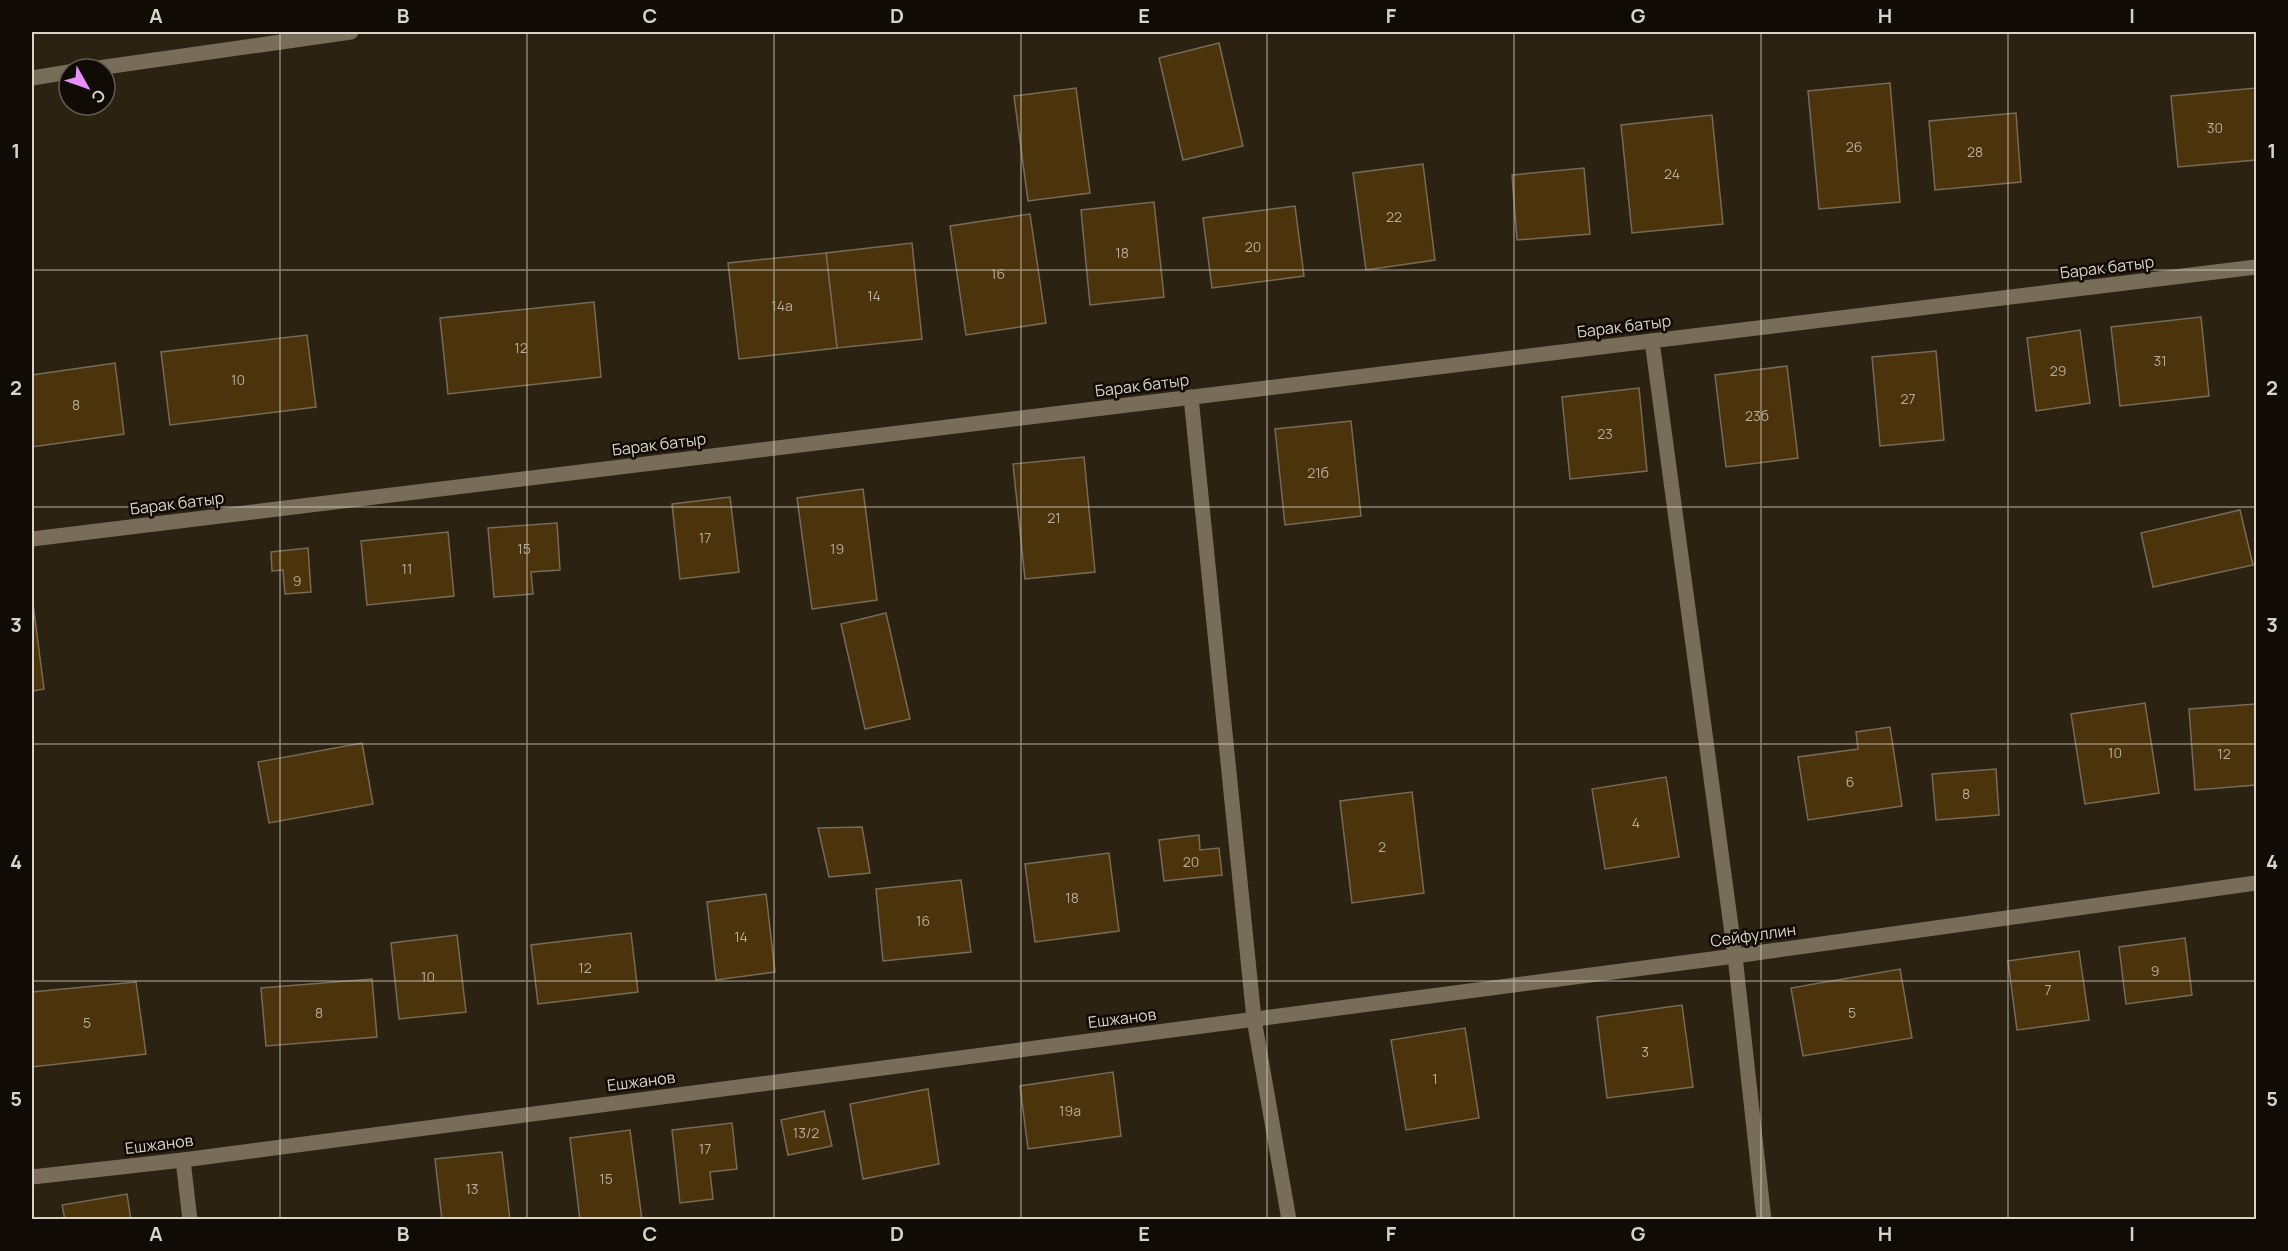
<svg xmlns="http://www.w3.org/2000/svg" width="2288" height="1251" font-family="Manrope,sans-serif">
  <rect width="100%" height="100%" fill="#2b2211"/>
  <g fill="#4b330c" stroke="#786a58" stroke-width="1.5">
    <path d="M1219 43 1243 146 1183 160 1159 58Z"/>
    <path d="M1890 83 1900 202 1819 209 1808 91Z"/>
    <path d="M1076 88 1090 193 1028 201 1014 96Z"/>
    <path d="M2256 88V160L2178 167 2171 96Z"/>
    <path d="M2016 113 2021 182 1935 190 1929 121Z"/>
    <path d="M1712 115 1723 224 1632 233 1621 125Z"/>
    <path d="M1423 164 1435 260 1366 270 1353 173Z"/>
    <path d="M1584 168 1590 234 1517 240 1512 175Z"/>
    <path d="M1154 202 1164 297 1090 305 1081 210Z"/>
    <path d="M1295 206 1304 276 1212 288 1203 218Z"/>
    <path d="M1030 214 1046 323 966 335 950 226Z"/>
    <path d="M912 243 922 339 837 348 826 253Z"/>
    <path d="M826 253 837 348 739 359 728 263Z"/>
    <path d="M594 302 601 377 448 394 440 318Z"/>
    <path d="M2201 317 2209 396 2120 406 2111 327Z"/>
    <path d="M2080 330 2090 403 2036 411 2027 338Z"/>
    <path d="M307 335 316 407 170 425 161 352Z"/>
    <path d="M1936 351 1944 440 1880 446 1872 357Z"/>
    <path d="M115 363 124 434 32 447V375Z"/>
    <path d="M1787 366 1798 458 1726 467 1715 375Z"/>
    <path d="M1639 388 1647 471 1570 479 1562 397Z"/>
    <path d="M1351 421 1361 516 1285 525 1275 429Z"/>
    <path d="M1084 457 1095 572 1025 579 1013 464Z"/>
    <path d="M863 489 877 600 812 609 797 498Z"/>
    <path d="M730 497 739 572 680 579 672 504Z"/>
    <path d="M2240 510 2253 565 2153 587 2141 533Z"/>
    <path d="M557 523 560 570 531 572 533 594 494 597 488 528Z"/>
    <path d="M448 532 454 596 367 605 361 541Z"/>
    <path d="M308 548 311 592 285 594 283 570 272 571 271 552Z"/>
    <path d="M32 596 44 689 32 691Z"/>
    <path d="M886 613 910 719 865 729 841 624Z"/>
    <path d="M2145 703 2159 793 2085 804 2071 714Z"/>
    <path d="M2255 704 2256 785 2195 790 2189 709Z"/>
    <path d="M1890 727 1902 806 1808 820 1798 757 1858 749 1856 732Z"/>
    <path d="M362 743 373 804 269 823 258 762Z"/>
    <path d="M1996 769 1999 815 1936 820 1932 774Z"/>
    <path d="M1666 777 1679 857 1605 869 1592 789Z"/>
    <path d="M1412 792 1424 893 1352 903 1340 801Z"/>
    <path d="M862 827 870 873 829 877 818 828Z"/>
    <path d="M1199 835 1200 850 1219 848 1222 875 1164 881 1159 840Z"/>
    <path d="M1109 853 1119 931 1035 942 1025 864Z"/>
    <path d="M961 880 971 952 883 961 876 889Z"/>
    <path d="M766 894 775 972 716 980 707 902Z"/>
    <path d="M631 933 638 992 538 1004 531 945Z"/>
    <path d="M457 935 466 1012 399 1019 391 943Z"/>
    <path d="M2185 938 2192 995 2126 1004 2119 947Z"/>
    <path d="M2079 951 2089 1020 2017 1030 2008 961Z"/>
    <path d="M1900 969 1912 1038 1803 1056 1791 988Z"/>
    <path d="M372 979 377 1037 266 1046 261 988Z"/>
    <path d="M136 982 146 1054 32 1067V992Z"/>
    <path d="M1682 1005 1693 1087 1607 1098 1597 1017Z"/>
    <path d="M1465 1028 1479 1118 1406 1130 1391 1040Z"/>
    <path d="M1113 1072 1121 1136 1028 1149 1020 1086Z"/>
    <path d="M928 1089 939 1164 863 1179 850 1104Z"/>
    <path d="M824 1111 832 1146 788 1155 781 1120Z"/>
    <path d="M732 1123 737 1169 710 1172 713 1199 680 1203 672 1130Z"/>
    <path d="M630 1130 642 1220H580L570 1138Z"/>
    <path d="M502 1152 510 1220H442L435 1159Z"/>
    <path d="M127 1194 131 1220H65L62 1205Z"/>
  </g>
  <g fill="none" stroke-linecap="round" stroke-linejoin="round">
    <g stroke="#786d59" stroke-width="15">
      <path d="M91 69 351 32"/>
      <path d="M32 78 69 72"/>
      <path d="M1652 341 1735 956 1764 1220"/>
      <path d="M1191 397 1254 1019 1289 1220"/>
      <path d="M32 539 2256 267"/>
      <path d="M183 1160 190 1220"/>
      <path d="M32 1177 183 1160 1735 956 2256 883"/>
    </g>
  </g>
  <path fill="none" stroke="#d9d3c8" stroke-width="1.5" stroke-opacity="0.55" d="M280 32V1220M527 32V1220M774 32V1220M1021 32V1220M1267 32V1220M1514 32V1220M1761 32V1220M2008 32V1220M32 270H2256M32 507H2256M32 744H2256M32 981H2256"/>
  <g text-anchor="middle" stroke-width="5" stroke-linejoin="round" paint-order="stroke">
    <g font-size="14" fill="#b6ab99">
      <text x="2215" y="133">30</text>
      <text x="1854" y="152">26</text>
      <text x="1975" y="157">28</text>
      <text x="1672" y="179">24</text>
      <text x="1394" y="222">22</text>
      <text x="1253" y="252">20</text>
      <text x="1122" y="258">18</text>
      <text x="998" y="279">16</text>
      <text x="874" y="301">14</text>
      <text x="782" y="311">14а</text>
      <text x="521" y="353">12</text>
      <text x="2160" y="366">31</text>
      <text x="2058" y="376">29</text>
      <text x="238" y="385">10</text>
      <text x="1908" y="404">27</text>
      <text x="76" y="410">8</text>
      <text x="1757" y="421">23б</text>
      <text x="1605" y="439">23</text>
      <text x="1318" y="478">21б</text>
      <text x="1054" y="523">21</text>
      <text x="705" y="543">17</text>
      <text x="524" y="554">15</text>
      <text x="837" y="554">19</text>
      <text x="407" y="574">11</text>
      <text x="297" y="586">9</text>
      <text x="2115" y="758">10</text>
      <text x="2224" y="759">12</text>
      <text x="1850" y="787">6</text>
      <text x="1966" y="799">8</text>
      <text x="1636" y="828">4</text>
      <text x="1382" y="852">2</text>
      <text x="1191" y="867">20</text>
      <text x="1072" y="903">18</text>
      <text x="923" y="926">16</text>
      <text x="741" y="942">14</text>
      <text x="585" y="973">12</text>
      <text x="2155" y="976">9</text>
      <text x="428" y="982">10</text>
      <text x="2048" y="995">7</text>
      <text x="319" y="1018">8</text>
      <text x="1852" y="1018">5</text>
      <text x="87" y="1028">5</text>
      <text x="1645" y="1057">3</text>
      <text x="1435" y="1084">1</text>
      <text x="1070" y="1116">19а</text>
      <text x="806" y="1138">13/2</text>
      <text x="705" y="1154">17</text>
      <text x="606" y="1184">15</text>
      <text x="472" y="1194">13</text>
    </g>
    <g font-size="16" fill="#d9d3c8" stroke="#100c05">
      <text transform="translate(2107 267) rotate(-7)" y="6">Барак батыр</text>
      <text transform="translate(1624 326) rotate(-7)" y="6">Барак батыр</text>
      <text transform="translate(1142 385) rotate(-7)" y="6">Барак батыр</text>
      <text transform="translate(659 444) rotate(-7)" y="6">Барак батыр</text>
      <text transform="translate(177 503) rotate(-7)" y="6">Барак батыр</text>
      <text transform="translate(1753 935) rotate(-8)" y="6">Сейфуллин</text>
      <text transform="translate(1122 1018) rotate(-7)" y="6">Ешжанов</text>
      <text transform="translate(641 1081) rotate(-7)" y="6">Ешжанов</text>
      <text transform="translate(159 1144) rotate(-7)" y="6">Ешжанов</text>
    </g>
  </g>
  <rect width="2288" height="1251" fill="none" stroke="#100c05" stroke-width="66"/>
  <g transform="translate(87 87) rotate(130)"><circle r="28" fill="#100c05" stroke="#605c53" stroke-width="1.5"/>
  <path d="M0-4.5L10 22L0 15L-10 22Z" fill="#ea8dfd"/>
  <text y="-9" font-size="16" font-weight="bold" text-anchor="middle" fill="#d9d3c8">С</text>
  </g>
  <rect x="33" y="33" width="2222" height="1185" fill="none" stroke="#d9d3c8" stroke-width="2"/>
  <g font-size="20" text-anchor="middle" font-weight="bold" fill="#d9d3c8">
    <text x="156" y="23">A</text>
    <text x="403" y="23">B</text>
    <text x="650" y="23">C</text>
    <text x="897" y="23">D</text>
    <text x="1144" y="23">E</text>
    <text x="1391" y="23">F</text>
    <text x="1638" y="23">G</text>
    <text x="1885" y="23">H</text>
    <text x="2132" y="23">I</text>
    <text x="16" y="158">1</text>
    <text x="2272" y="158">1</text>
    <text x="16" y="395">2</text>
    <text x="2272" y="395">2</text>
    <text x="16" y="632">3</text>
    <text x="2272" y="632">3</text>
    <text x="16" y="869">4</text>
    <text x="2272" y="869">4</text>
    <text x="16" y="1106">5</text>
    <text x="2272" y="1106">5</text>
    <text x="156" y="1241">A</text>
    <text x="403" y="1241">B</text>
    <text x="650" y="1241">C</text>
    <text x="897" y="1241">D</text>
    <text x="1144" y="1241">E</text>
    <text x="1391" y="1241">F</text>
    <text x="1638" y="1241">G</text>
    <text x="1885" y="1241">H</text>
    <text x="2132" y="1241">I</text>
  </g>
</svg>
